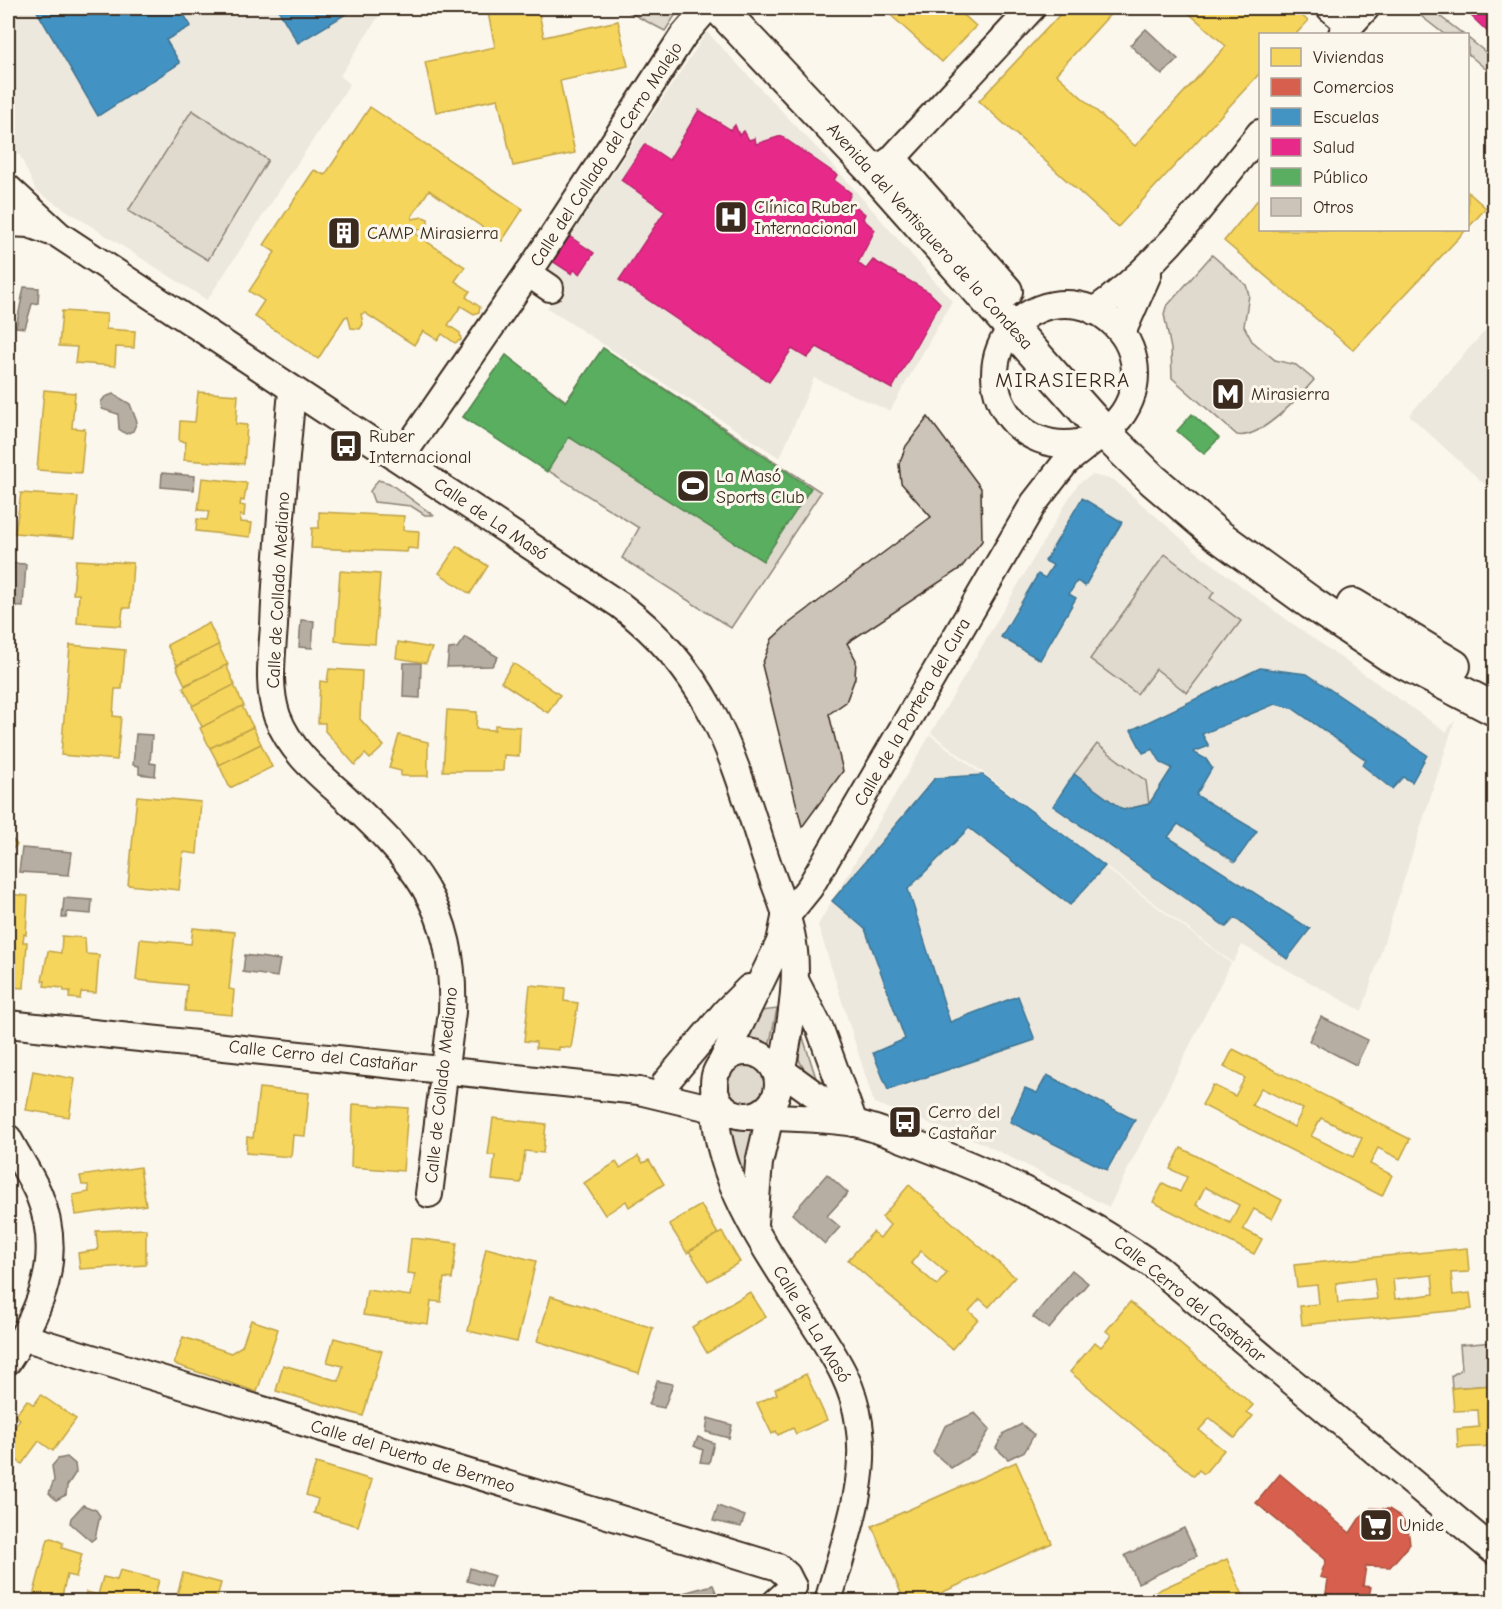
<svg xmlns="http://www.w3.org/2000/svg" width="1502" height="1609" font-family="'Comic Neue',sans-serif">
  <rect width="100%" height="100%" fill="#fbf7ec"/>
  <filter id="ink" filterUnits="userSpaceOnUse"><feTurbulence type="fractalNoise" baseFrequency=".0167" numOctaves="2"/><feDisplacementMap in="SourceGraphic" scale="12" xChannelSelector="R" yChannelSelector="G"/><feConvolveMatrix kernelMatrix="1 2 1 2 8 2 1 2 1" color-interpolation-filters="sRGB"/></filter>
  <g filter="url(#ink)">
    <g fill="#ede8dd">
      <path d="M8 8H384L340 76 350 84 207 300 36 191 20 155 8 153Z"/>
      <path d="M707 32 833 165 952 301 890 411 814 378 780 458 547 308 564 280 549 269Z"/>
      <path d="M1494 321V493L1409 415Z"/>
      <path d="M1092 475 1114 480 1197 552 1269 607 1446 732 1455 720 1362 1011 1242 945 1233 963 931 733 1069 498 1079 483Z"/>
      <path d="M930 735 1231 963 1109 1207 980 1142 874 1103 818 925Z"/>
    </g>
    <g fill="#dfd9ce" stroke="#8d8276" stroke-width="1.5">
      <path d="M621 8H680L665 31Z"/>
      <path d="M1422 8H1429L1463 34H1444L1417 13Z"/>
      <path d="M1468 38 1494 59V76L1468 54Z"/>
      <path d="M192 110 268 160 208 260 128 211Z"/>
      <path d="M1212 255 1246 285 1249 295 1244 326 1252 341 1275 360 1296 365 1314 380C1300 396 1260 440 1237 435L1172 378 1171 349 1164 314 1166 307Z"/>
      <path d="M603 348 821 492 731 628 622 558 639 528 463 417 506 355 566 401Z"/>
      <path d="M378 480 389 483 433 515H425L411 506 374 502 370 491Z"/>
      <path d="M1165 554 1214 592 1210 598 1241 621 1187 693 1156 669 1137 694 1090 659Z"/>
      <path d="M1097 744 1146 781 1149 804 1123 810 1074 774Z"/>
      <path d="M777 1009 769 1047 759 1041 745 1040 761 1011Z"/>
      <path d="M804 1017 813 1029 801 1031 817 1081 832 1080 836 1096C799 1067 790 1065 804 1017Z"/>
      <circle cx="746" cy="1084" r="18"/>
      <path d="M729 1125 755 1128 747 1177 741 1178Z"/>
      <path d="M1494 1342V1385L1452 1388 1451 1376 1462 1369 1460 1345Z"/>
    </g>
    <g fill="#b6aea2" stroke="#85796d" stroke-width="1.5">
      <path d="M1146 29 1178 59 1162 75 1130 45Z"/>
      <path d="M24 287 39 288 38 303 32 304 25 328 16 327Z"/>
      <path d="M113 394 130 404 137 422 133 431 126 434 119 429 118 414 102 409 101 402 105 397Z"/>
      <path d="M162 473 195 476 194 490 161 487Z"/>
      <path d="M8 563 26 564 23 607 8 606Z"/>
      <path d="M301 620 314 621 312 648 299 647Z"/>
      <path d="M465 637 498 657 492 666 447 667 449 649 457 648Z"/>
      <path d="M404 663H421L420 698 403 697Z"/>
      <path d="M136 734 152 735 150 763 156 764 155 776 139 774V766L133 765Z"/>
      <path d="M22 848 72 852 69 875 19 872Z"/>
      <path d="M64 898 92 900 91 914 67 912 66 918H62Z"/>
      <path d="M245 955 280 960 277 977 243 972Z"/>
      <path d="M1321 1017 1368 1040 1356 1065 1309 1041Z"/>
      <path d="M827 1174 848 1193 827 1216 840 1227 825 1244 792 1214Z"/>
      <path d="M1072 1270 1088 1283 1049 1329 1033 1317Z"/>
      <path d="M657 1381 673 1384 664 1408 649 1405Z"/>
      <path d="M975 1413 990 1429 975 1453 951 1468 933 1452 945 1426Z"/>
      <path d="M708 1418 732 1425 729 1438 706 1432Z"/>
      <path d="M1022 1424 1034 1435 1025 1451 1008 1459 996 1448 1004 1433Z"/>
      <path d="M698 1437 714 1443 709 1463 700 1462 703 1450 694 1446Z"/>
      <path d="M67 1457 75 1464 76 1472 67 1486 66 1495 56 1500 49 1493 54 1480 52 1466 58 1459Z"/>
      <path d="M83 1505 96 1510 100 1516 95 1538 91 1541 70 1523 71 1518Z"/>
      <path d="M718 1506 745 1516 741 1527 713 1521Z"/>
      <path d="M1184 1528 1197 1556 1138 1583 1125 1555Z"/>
      <path d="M470 1568 494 1576 490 1587 467 1581Z"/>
      <path d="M713 1585 718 1597 706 1601H685L683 1593Z"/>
    </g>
    <g fill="#f6d55c" stroke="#bea249" stroke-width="1.5" fill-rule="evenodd">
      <path d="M487 8H538L544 37 618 21 628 66 560 81 575 153 513 166 498 99 436 112 425 62 495 47Z"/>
      <path d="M883 8H956L976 26 942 62Z"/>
      <path d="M1066 8H1116L1056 74 1135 146 1226 46 1183 8H1293L1308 21 1296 34H1260V73L1118 227 979 101Z"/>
      <path d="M370 107 523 209 502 241 429 190 412 216V219L423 217 428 219V226L416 231 417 235 465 267 455 281 470 291 466 297 480 307 479 312 474 314 461 306 448 325 460 333 461 340 455 343 442 334 438 340 423 331 414 345 365 313 361 314 363 324 360 329 351 328 348 316 345 317 318 359 254 316 264 301 249 291 275 252 264 245 314 170 325 175Z"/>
      <path d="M1468 192 1486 208 1468 228Z"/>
      <path d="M1260 197V230H1466L1353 350 1224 241Z"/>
      <path d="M62 311 107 314 106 329 135 331 134 348 116 347 115 366 75 363 77 347 59 346Z"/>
      <path d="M44 390 75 393 72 428 85 429 81 473 37 470Z"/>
      <path d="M198 392 238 395 236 424 247 425 244 464 184 460 186 442 179 441 180 421 195 422Z"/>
      <path d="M202 478 247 483 244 501 241 500 240 505 245 506 244 516 240 515V522L252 523 250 537 196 531 197 519 207 520 209 511 198 510Z"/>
      <path d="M21 493 78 497 74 538 15 533Z"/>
      <path d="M319 512 404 516 403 530 419 531 418 549 408 548 407 552 311 548 312 528H319Z"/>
      <path d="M457 546 488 566 470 594 439 573Z"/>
      <path d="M76 560 133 563 130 608H123L121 626 77 623 79 594H73Z"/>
      <path d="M340 571 380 574 375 644 335 641Z"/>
      <path d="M209 623 219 645 177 665 167 645Z"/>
      <path d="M398 642 432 648 426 663 396 658Z"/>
      <path d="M70 645 125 650 122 689H115L113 716 121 717 117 760 61 755Z"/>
      <path d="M218 645 228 665 185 685 176 666Z"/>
      <path d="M513 663 560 695 548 713 501 682Z"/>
      <path d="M226 665 235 685 193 706 183 687Z"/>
      <path d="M329 669 362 671 360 719 384 746 370 759 365 754 355 765 325 731V723H318L320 681 327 682Z"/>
      <path d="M234 685 244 706 202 727 192 706Z"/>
      <path d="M242 706 253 727 210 748 200 728Z"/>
      <path d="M447 710 477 712 476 729 495 730V725L520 727 519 756 504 755 503 771H443Z"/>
      <path d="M253 727 261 744 219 765 210 748Z"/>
      <path d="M399 735 428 742V776H401V771L389 768Z"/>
      <path d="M261 744 272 767 230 788 219 765Z"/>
      <path d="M137 796 201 802 197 854 183 852 179 890 128 885Z"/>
      <path d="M8 834 17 845 8 853Z"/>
      <path d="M8 894 28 896 26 935 24 934 23 942H27L24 988 8 987Z"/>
      <path d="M193 928 235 932 229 989 234 990 232 1015 185 1011 187 985 136 980 140 939 191 944Z"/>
      <path d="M62 936 85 938 86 954 99 955 96 993 81 992 80 999 69 998 70 991H64L63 988 44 986 45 981H42L48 951 61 953Z"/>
      <path d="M530 985 565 988 564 1001 578 1003 571 1048 559 1047V1050L536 1048V1042L524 1041Z"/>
      <path d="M1233 1049 1410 1139 1400 1159 1378 1148 1370 1164 1392 1175 1382 1196 1202 1105 1213 1085 1235 1096 1245 1078 1224 1067ZM1261 1088 1303 1109 1294 1127 1252 1105ZM1321 1118 1362 1138 1353 1157 1311 1136Z"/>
      <path d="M33 1071 75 1079 69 1117 26 1110Z"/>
      <path d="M259 1088 309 1093 305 1136 293 1135 291 1157 246 1153 247 1137 253 1138Z"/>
      <path d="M353 1104 408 1108 403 1171 351 1167Z"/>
      <path d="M493 1118 546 1124 543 1153 525 1151 521 1183 492 1180 495 1155H488Z"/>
      <path d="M1181 1148 1282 1200 1272 1219 1254 1209 1248 1220 1243 1229 1262 1239 1254 1254 1153 1202 1163 1183 1180 1192 1187 1177 1170 1169ZM1205 1187 1239 1205 1230 1223 1196 1205Z"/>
      <path d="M638 1156 643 1163 649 1160 664 1184 629 1207 626 1201 605 1215 584 1183 616 1162 620 1168Z"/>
      <path d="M140 1167 146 1205 76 1215 73 1195 89 1192 88 1185H82L80 1176Z"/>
      <path d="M909 1185 1015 1277 989 1307 980 1299 969 1311 978 1319 952 1349 848 1260 873 1232 880 1238 890 1225 882 1217ZM921 1251 947 1273 937 1285 911 1263Z"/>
      <path d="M701 1205 718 1234 687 1253 669 1224Z"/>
      <path d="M146 1229V1265L80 1269 78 1253 98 1250 96 1231Z"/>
      <path d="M722 1232 740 1262 708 1281 689 1251Z"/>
      <path d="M411 1238 457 1243 452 1279 444 1278 441 1302 431 1301 428 1324 363 1315 367 1290 411 1296 415 1274 407 1273Z"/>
      <path d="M486 1248 536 1261 517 1342 468 1331Z"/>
      <path d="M1467 1248 1469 1272 1451 1273 1453 1295 1470 1293 1472 1309 1302 1325 1300 1306 1319 1304 1317 1285 1297 1287 1294 1265ZM1432 1275 1434 1294 1395 1299 1393 1279ZM1374 1278 1377 1299 1338 1303 1336 1283Z"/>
      <path d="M750 1292 766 1317 707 1353 692 1327Z"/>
      <path d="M551 1296 653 1328 639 1373 537 1341Z"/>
      <path d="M1130 1302 1253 1405 1247 1412 1253 1416 1235 1438 1210 1418 1199 1430 1224 1450 1204 1474 1199 1470 1194 1476 1070 1372 1095 1342 1101 1347 1111 1335 1106 1331Z"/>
      <path d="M251 1320 278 1329 257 1392 174 1364 183 1337 231 1353 242 1346Z"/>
      <path d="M334 1338 382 1351 363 1416 276 1391 283 1365 339 1381 343 1366 327 1362Z"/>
      <path d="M806 1374 827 1420 796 1434 793 1428 778 1435 776 1431 772 1434 757 1403 777 1394 775 1389Z"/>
      <path d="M1494 1385V1446L1458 1448 1457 1429 1479 1427 1478 1410 1454 1411 1452 1388Z"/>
      <path d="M41 1395 76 1419 53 1451 39 1441 22 1464 8 1454V1437L20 1419 15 1416 27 1400 34 1405Z"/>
      <path d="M1016 1462 1052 1543 921 1602H905L872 1526Z"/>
      <path d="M316 1463 372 1480 358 1526 314 1513 318 1499 306 1495Z"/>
      <path d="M52 1538 63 1543 62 1548 82 1554 76 1577 67 1575 61 1600 51 1597 50 1602 32 1600 48 1539Z"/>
      <path d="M1227 1559 1246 1602H1133Z"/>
      <path d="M120 1570 159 1580 153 1602H83L86 1592 98 1595 103 1577 117 1580Z"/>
      <path d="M183 1573 221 1583 216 1601 218 1602H175Z"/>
    </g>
    <path fill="#d6604d" stroke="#a8503f" stroke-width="1.5" d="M1280 1474 1350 1533 1359 1519 1371 1508 1389 1509 1400 1516 1408 1528 1410 1544 1390 1567 1366 1566 1363 1586 1371 1587 1368 1601 1373 1602H1333L1334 1595 1326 1593 1328 1579 1320 1577 1326 1560 1256 1503Z"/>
    <g fill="#4393c3" stroke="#417492" stroke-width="1.5">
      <path d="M35 8H180L191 26 166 40 180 63 98 116Z"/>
      <path d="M277 8H356L298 43Z"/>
      <path d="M1082 498 1122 522 1085 586 1077 581 1069 594 1076 598 1040 660 1001 637 1038 574 1045 578 1053 565 1045 561Z"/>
      <path d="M1260 668 1307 674 1427 755 1412 782 1403 777 1392 789 1362 765 1366 760 1292 708 1275 704 1202 734 1209 746 1193 752 1206 759 1212 768 1196 795 1257 831 1235 862 1178 824 1168 837 1310 929 1287 959 1235 918 1226 927 1053 806 1074 774 1123 810 1149 804 1172 768 1161 763 1153 749 1143 753 1131 730Z"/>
      <path d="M983 775 1105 866 1070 905 969 828 908 889 950 1022 1018 996 1035 1040 888 1090 873 1053 905 1039 865 929 832 901 935 778Z"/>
      <path d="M1047 1075 1135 1120 1107 1170 1010 1122 1025 1088 1037 1093Z"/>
    </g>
    <g fill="#e7298a" stroke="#b3296a" stroke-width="1.5">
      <path d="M1471 8H1494V38L1467 12Z"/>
      <path d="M699 110 731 130 735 125 739 135 744 131 749 140 755 138 756 144 781 136 837 175 834 180 851 193 848 200 865 214 863 219 875 230 858 263 866 269 873 260 929 292 940 303 892 389 817 347 807 358 792 349 769 382 619 280 665 211 621 180 645 144 669 160Z"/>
      <path d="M563 232 594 253 580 274 574 270 572 274 546 257Z"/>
    </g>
    <g fill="#5aae61" stroke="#51864d" stroke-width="1.5">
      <path d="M603 348 811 488 763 561 569 437 547 472 463 417 506 355 566 402Z"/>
      <path d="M1192 414 1219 438 1204 454 1177 431Z"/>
    </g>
    <path fill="#ccc4b9" stroke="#3b2a1e" stroke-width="1.5" d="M928 417 981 488 982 541 961 568 847 643 856 660 855 678 846 702 829 714 843 771 802 827 762 665 772 639 788 624 931 517 901 483 899 464 906 446Z"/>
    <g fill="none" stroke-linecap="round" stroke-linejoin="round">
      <defs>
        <g id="minor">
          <path d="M1330 8 1350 25"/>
          <path d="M1342 34 1366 8"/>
          <path d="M868 166 883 165 891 160 1032 8"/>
          <path d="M8 188 59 235 620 605C712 675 731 751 765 856 775 887 791 919 794 951 798 987 788 1047 778 1082"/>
          <path d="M8 223 29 224 51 232"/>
          <path d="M528 273 550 288"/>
          <circle cx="1065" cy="374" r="70"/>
          <path d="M1094 311C1162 264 1209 196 1260 133"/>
          <path d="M1122 333 1148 274"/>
          <path d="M292 391C285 469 277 547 274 626 272 655 267 687 277 716 289 748 314 770 339 792 413 861 456 905 452 1012L429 1194"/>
          <path d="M400 459 537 260 683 36 707 8"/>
          <path d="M785 918 810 887 1034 503 1066 462 1104 432"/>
          <path d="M795 980 820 1029 854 1123"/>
          <path d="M8 1024 639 1091 739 1115"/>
          <circle cx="746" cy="1084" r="32"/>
          <path d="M770 1062 854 1123"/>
          <path d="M719 1068 780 942 785 918"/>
          <path d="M666 1082 726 1011 749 988"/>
          <path d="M715 1086C709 1174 767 1250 812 1321 834 1356 853 1382 859 1423 869 1484 843 1544 828 1602"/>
          <path d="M749 1116C784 1118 820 1117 854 1123 875 1127 898 1138 919 1145 1002 1176 1084 1217 1157 1268L1494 1551"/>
          <path d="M8 1138C18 1157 31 1176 39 1195 64 1256 42 1309 8 1361"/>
          <path d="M754 1223 759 1163 773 1103"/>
          <path d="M23 1337 778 1567 787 1575 793 1587"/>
          <path d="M776 1602 793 1587"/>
        </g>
        <g id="major">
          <path d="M719 8 868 166 1104 432 1153 480 1216 534 1311 603 1389 655 1494 709"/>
          <path d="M896 166 1006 291"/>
          <path d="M1353 605 1454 666"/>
        </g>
      </defs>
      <use href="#minor" stroke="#3b2a1e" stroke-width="30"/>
      <use href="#major" stroke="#3b2a1e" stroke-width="36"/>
      <use href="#minor" stroke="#fbf7ec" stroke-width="26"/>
      <use href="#major" stroke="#fbf7ec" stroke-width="32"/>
    </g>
  </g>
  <defs>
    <symbol id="hospital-square" viewBox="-11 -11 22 22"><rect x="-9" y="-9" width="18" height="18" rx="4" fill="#3b2a1e" stroke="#fbf7ec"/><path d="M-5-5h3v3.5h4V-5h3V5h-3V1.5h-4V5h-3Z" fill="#fff"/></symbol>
    <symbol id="building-square" viewBox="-11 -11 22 22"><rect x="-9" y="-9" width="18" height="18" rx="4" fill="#3b2a1e" stroke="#fbf7ec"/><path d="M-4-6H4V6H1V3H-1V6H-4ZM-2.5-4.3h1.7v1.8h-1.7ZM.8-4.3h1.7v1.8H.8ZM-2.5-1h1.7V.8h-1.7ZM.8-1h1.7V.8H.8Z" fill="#fff"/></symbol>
    <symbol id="metro-square" viewBox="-11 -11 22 22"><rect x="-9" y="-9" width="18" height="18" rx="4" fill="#3b2a1e" stroke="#fbf7ec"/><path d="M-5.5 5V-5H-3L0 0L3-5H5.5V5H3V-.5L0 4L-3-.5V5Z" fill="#fff"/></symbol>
    <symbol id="bus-square" viewBox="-11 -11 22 22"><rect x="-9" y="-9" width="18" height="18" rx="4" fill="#3b2a1e" stroke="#fbf7ec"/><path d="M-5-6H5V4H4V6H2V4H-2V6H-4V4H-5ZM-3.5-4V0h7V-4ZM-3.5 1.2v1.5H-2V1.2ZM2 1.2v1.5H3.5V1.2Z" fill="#fff"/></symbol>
    <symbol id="stadium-square" viewBox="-11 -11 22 22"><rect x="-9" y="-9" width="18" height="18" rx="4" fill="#3b2a1e" stroke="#fbf7ec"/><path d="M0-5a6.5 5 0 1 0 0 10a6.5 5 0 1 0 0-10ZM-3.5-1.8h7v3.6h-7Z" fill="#fff"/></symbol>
    <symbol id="supermarket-square" viewBox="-11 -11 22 22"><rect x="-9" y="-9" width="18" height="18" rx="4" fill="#3b2a1e" stroke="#fbf7ec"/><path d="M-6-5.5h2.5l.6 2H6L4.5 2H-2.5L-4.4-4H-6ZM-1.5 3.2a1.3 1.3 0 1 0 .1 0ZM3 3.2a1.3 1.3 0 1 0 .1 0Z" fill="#fff"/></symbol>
  </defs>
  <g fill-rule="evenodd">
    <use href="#hospital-square" x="712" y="198" width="38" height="38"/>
    <use href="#building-square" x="325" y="214" width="38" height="38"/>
    <use href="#metro-square" x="1209" y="375" width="38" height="38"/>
    <use href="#bus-square" x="327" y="427" width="38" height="38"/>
    <use href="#stadium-square" x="674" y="467" width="38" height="38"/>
    <use href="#bus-square" x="886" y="1103" width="38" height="38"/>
    <use href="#supermarket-square" x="1357" y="1506" width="38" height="38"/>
  </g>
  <g text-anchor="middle" stroke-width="6" stroke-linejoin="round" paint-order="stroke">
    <g font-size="18" fill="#3b2a1e" stroke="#fbf7ec">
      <text transform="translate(606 154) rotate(-57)" y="6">Calle del Collado del Cerro Malejo</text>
      <text transform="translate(930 236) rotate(48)" y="6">Avenida del Ventisquero de la Condesa</text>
      <text transform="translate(491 519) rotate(34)" y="6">Calle de La Masó</text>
      <text transform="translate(278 590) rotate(-87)" y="6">Calle de Collado Mediano</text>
      <text transform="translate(912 712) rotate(-60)" y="6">Calle de la Portera del Cura</text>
      <text transform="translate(323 1056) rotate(6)" y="6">Calle Cerro del Castañar</text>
      <text transform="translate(441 1085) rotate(-84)" y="6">Calle de Collado Mediano</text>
      <text transform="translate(1190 1299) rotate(39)" y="6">Calle Cerro del Castañar</text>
      <text transform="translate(812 1324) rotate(59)" y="6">Calle de La Masó</text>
      <text transform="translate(413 1456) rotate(17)" y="6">Calle del Puerto de Bermeo</text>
    </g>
    <g font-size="18" fill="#3b2a1e" stroke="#fbf7ec" text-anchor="start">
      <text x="754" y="213">Clínica Ruber<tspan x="754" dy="21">Internacional</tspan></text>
      <text x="367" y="239">CAMP Mirasierra</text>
      <text x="1251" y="400">Mirasierra</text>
      <text x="369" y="442">Ruber<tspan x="369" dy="21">Internacional</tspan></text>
      <text x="716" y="482">La Masó<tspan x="716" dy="21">Sports Club</tspan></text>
      <text x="928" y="1118">Cerro del<tspan x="928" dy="21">Castañar</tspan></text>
      <text x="1399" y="1531">Unide</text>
    </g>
    <g font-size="21" letter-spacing="1.5" fill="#3b2a1e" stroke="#fbf7ec">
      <text x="1063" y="387">MIRASIERRA</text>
    </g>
  </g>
  <rect width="1502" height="1609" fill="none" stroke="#fbf7ec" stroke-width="30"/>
  <rect x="15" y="15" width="1472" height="1579" fill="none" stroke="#3b2a1e" stroke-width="2" filter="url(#ink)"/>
  <rect x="1259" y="33" width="210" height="198" fill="#fbf7ec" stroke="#aea59a" stroke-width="1.5"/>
  <rect x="1271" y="48" width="30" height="18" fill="#f6d55c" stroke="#aea59a" stroke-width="1.5"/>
  <text x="1313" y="63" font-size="18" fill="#3b2a1e">Viviendas</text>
  <rect x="1271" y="78" width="30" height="18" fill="#d6604d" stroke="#aea59a" stroke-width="1.5"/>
  <text x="1313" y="93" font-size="18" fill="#3b2a1e">Comercios</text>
  <rect x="1271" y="108" width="30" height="18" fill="#4393c3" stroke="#aea59a" stroke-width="1.5"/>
  <text x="1313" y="123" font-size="18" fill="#3b2a1e">Escuelas</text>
  <rect x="1271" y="138" width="30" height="18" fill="#e7298a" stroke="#aea59a" stroke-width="1.5"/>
  <text x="1313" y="153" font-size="18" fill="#3b2a1e">Salud</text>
  <rect x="1271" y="168" width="30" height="18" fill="#5aae61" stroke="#aea59a" stroke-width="1.5"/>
  <text x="1313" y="183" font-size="18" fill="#3b2a1e">Público</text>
  <rect x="1271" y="198" width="30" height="18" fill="#ccc4b9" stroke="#aea59a" stroke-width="1.5"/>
  <text x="1313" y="213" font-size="18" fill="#3b2a1e">Otros</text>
</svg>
